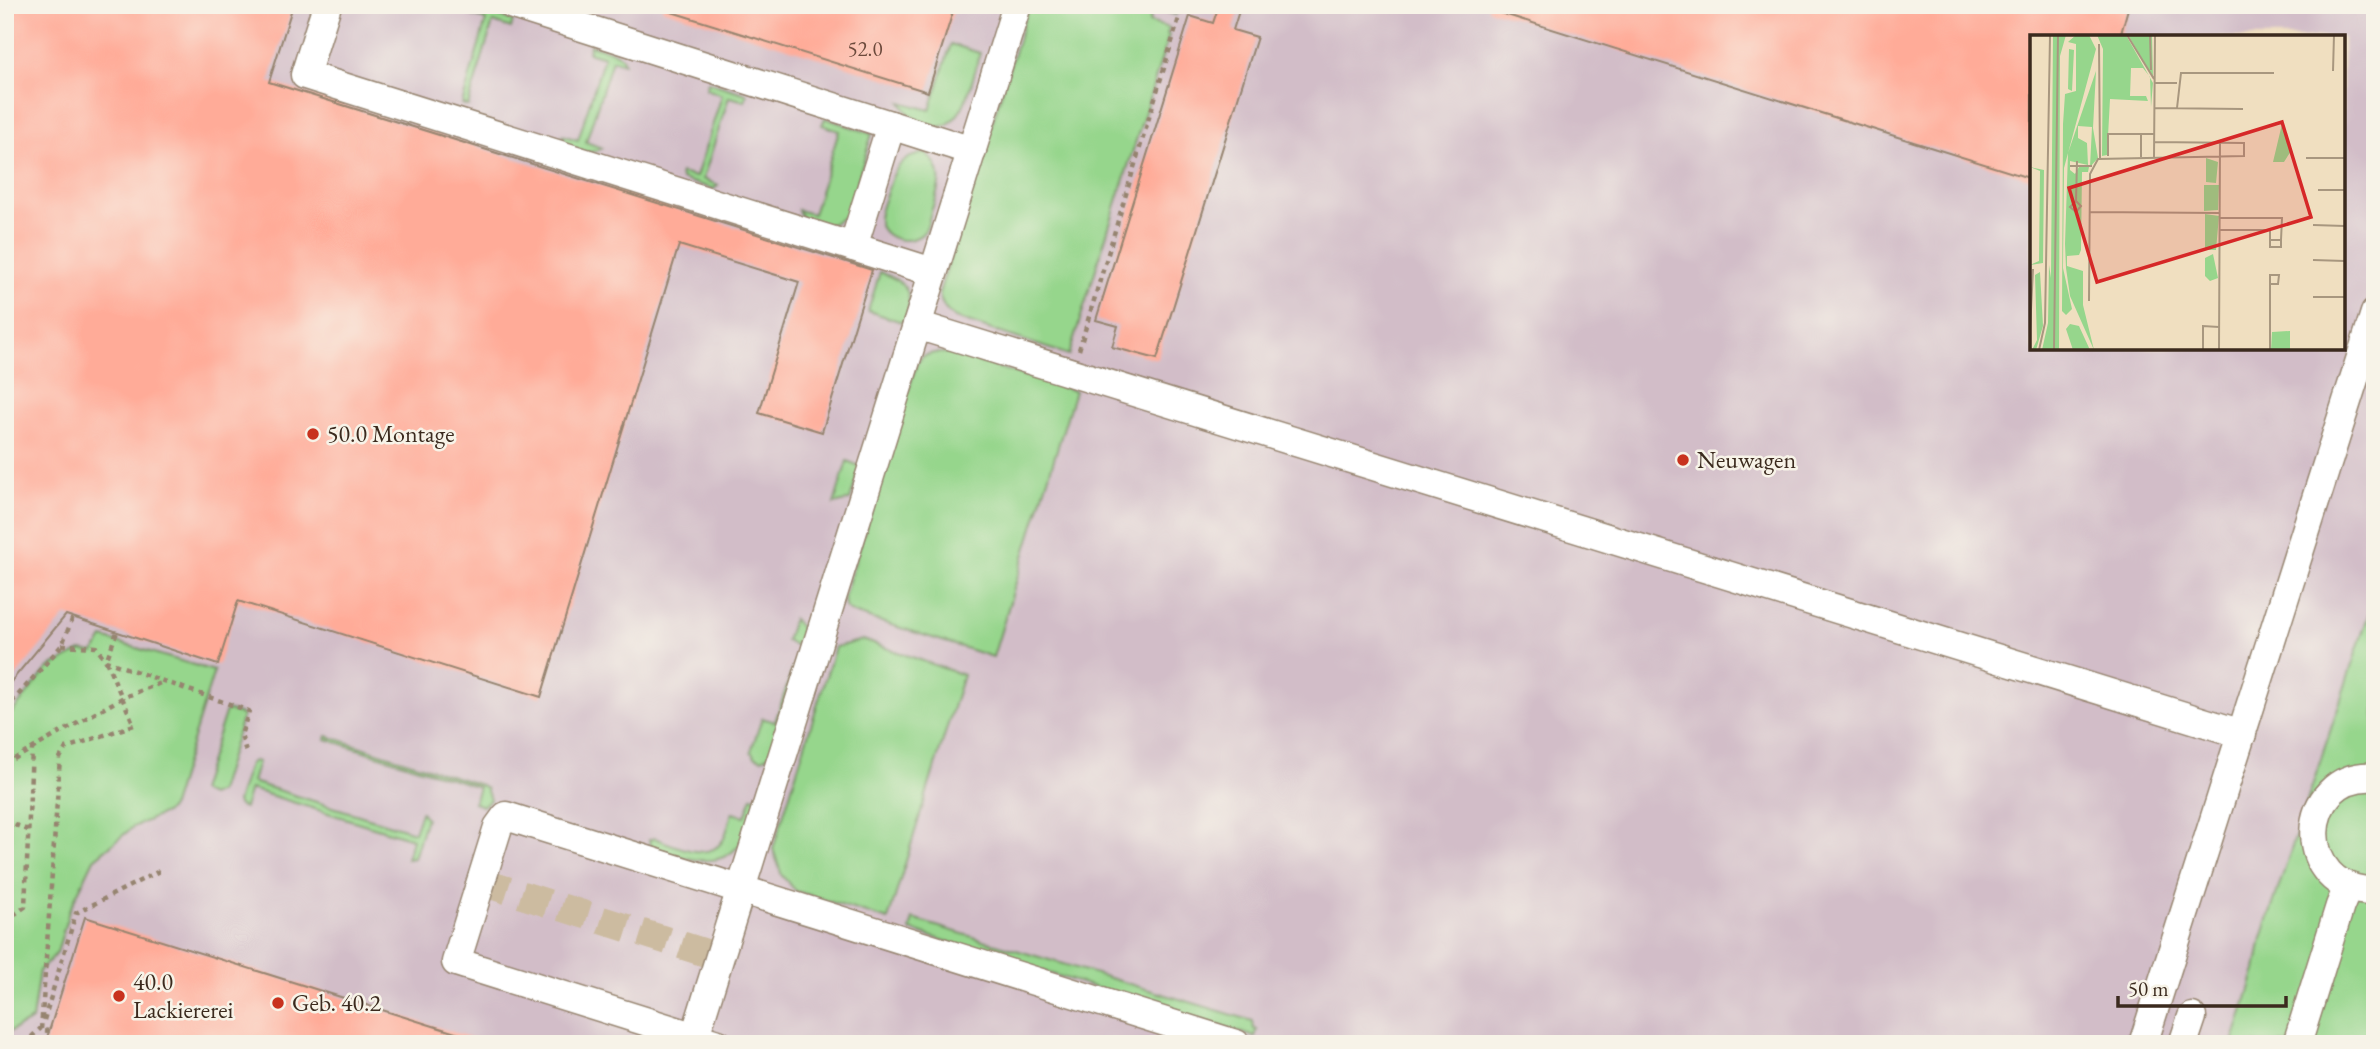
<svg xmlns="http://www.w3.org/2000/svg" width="2380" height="1049" font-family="'EB Garamond',serif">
  <rect width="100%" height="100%" fill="#f7f3e8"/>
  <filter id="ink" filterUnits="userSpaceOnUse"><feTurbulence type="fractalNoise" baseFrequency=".0143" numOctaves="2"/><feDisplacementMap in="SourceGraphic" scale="14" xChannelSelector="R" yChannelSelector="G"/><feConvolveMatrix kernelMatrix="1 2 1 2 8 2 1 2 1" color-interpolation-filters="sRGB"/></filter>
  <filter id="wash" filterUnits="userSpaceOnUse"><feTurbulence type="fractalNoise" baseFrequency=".00686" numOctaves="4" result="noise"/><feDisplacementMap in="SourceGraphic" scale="28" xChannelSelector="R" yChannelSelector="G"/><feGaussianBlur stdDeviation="1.57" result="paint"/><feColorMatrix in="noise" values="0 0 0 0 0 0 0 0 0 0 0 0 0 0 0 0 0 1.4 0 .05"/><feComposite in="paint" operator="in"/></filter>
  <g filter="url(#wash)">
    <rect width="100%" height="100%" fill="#f0dfc0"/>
    <path fill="#d2bdc8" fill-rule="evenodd" d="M5 5H2375V1044H5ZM2032 37H2343V348H2032Z"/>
    <g fill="#96d68c" stroke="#688055" stroke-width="2">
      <path d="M440 5H463L513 21 511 28 493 22 468 106 462 104 486 20Z"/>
      <path d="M1029 5H1179L1176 15 1153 8 1149 22 1169 28 1167 34 1169 35 1069 355 955 318C945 312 941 304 939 293Z"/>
      <path d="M951 44 980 53C973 76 964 136 929 126 915 121 908 115 901 102L930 110Z"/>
      <path d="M590 45C602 49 621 50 624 63L612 60 586 142 602 148C591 157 565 149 562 135L578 140 604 57 588 52Z"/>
      <path d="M708 82 747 94 745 101 729 97 703 179 718 185 714 189 681 179 680 173 696 177 722 95 706 89Z"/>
      <path d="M825 118 872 134 847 215 824 228 803 221 798 210 813 214 839 131 822 125Z"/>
      <path d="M926 153C947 172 939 188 931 212 929 218 928 227 924 232 912 246 883 241 879 222 878 212 886 196 889 186 895 166 904 156 926 153Z"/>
      <path d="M880 272C909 283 914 294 905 323L868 311Z"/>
      <path d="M934 353H950L1075 391 993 657 853 613 845 607 844 597 917 363 923 356Z"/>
      <path d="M847 461 860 466 850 500 834 504Z"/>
      <path d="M2375 595V1044H2233L2256 970 2262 938Z"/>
      <path d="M793 619 802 629 806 642 770 755 762 759 755 757 751 751 762 718 775 722 800 647 786 641Z"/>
      <path d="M103 638 214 671 172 806 167 812 133 827 94 859 69 911 57 953 39 971 32 1020 5 1034V721L48 668 81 651 94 653Z"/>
      <path d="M863 640 963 675 888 920 796 891 782 876 773 849 835 647Z"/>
      <path d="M226 710 243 715 219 792 210 796 200 791Z"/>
      <path d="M327 736 481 785 486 788 490 800 483 806 474 803 479 787 326 739Z"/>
      <path d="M253 761 258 762 252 782 414 832 421 812 426 818 414 858 407 859 412 839 250 789 244 808 239 806 237 802 249 764Z"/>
      <path d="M752 797 757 798C753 810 751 825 745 836 724 876 683 857 650 847L649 840 654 838C673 844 709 864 723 840 727 833 729 822 732 813L745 816Z"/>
      <path d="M913 919 1253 1021 1254 1029 1257 1030 1255 1037 910 930Z"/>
    </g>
    <g id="blocks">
      <g fill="#ffab98">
        <path d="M5 5H293L269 82 872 270 822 432 759 413 799 282 679 245 541 697 238 601 218 665 66 615 5 689Z"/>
        <path d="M663 5H955L928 92 662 9Z"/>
        <path d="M1219 5 1239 11 1233 30 1257 37 1157 359 1112 347 1118 326 1096 320 1190 16 1213 23Z"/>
        <path d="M1488 5H2129L2120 37H2032V179L1488 9Z"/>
        <path d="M85 917 478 1040 477 1044H45Z"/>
      </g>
    </g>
  </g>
  <g filter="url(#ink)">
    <use href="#blocks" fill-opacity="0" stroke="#96846f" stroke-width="2"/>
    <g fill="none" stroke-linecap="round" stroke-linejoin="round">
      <path stroke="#ccbba0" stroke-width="28" stroke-dasharray="28 14" stroke-linecap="butt" d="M481 882 719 957"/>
      <defs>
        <g id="minor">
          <path d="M327 5 305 75 933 272"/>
          <path d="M513 5 972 151"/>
          <path d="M853 247 891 125"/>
          <path d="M917 325 2242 734"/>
          <path d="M2375 777C2297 771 2291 892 2375 891"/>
          <path d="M695 1036 1017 5"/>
          <path d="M718 1044 456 962 498 827 506 816 1236 1044"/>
          <path d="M2143 1044 2375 313"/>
          <path d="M2183 1044 2192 1017"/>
          <path d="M2297 1044 2340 906 2348 887"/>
        </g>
      </defs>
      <use href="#minor" stroke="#96846f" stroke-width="31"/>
      <g stroke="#96846f" stroke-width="4.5" stroke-dasharray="5 5" stroke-linecap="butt">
        <path d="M1079 350 1183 5"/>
        <path d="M62 645 96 647 106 661 249 711 241 735 246 752"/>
        <path d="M5 710 62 645 73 617"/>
        <path d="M5 764 122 698 163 682"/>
        <path d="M5 821 28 830"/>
        <path d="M5 921 25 907 32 749"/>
        <path d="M44 1020 76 913 163 869"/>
        <path d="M50 1031 41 1030 60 758 66 748 134 725 106 661 117 632"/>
        <path d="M24 1044 41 1028"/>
      </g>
      <use href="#minor" stroke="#fff" stroke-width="28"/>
    </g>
  </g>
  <g fill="#c8321e" stroke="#f7f3e8" stroke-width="2.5">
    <circle cx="313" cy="434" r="7"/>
    <circle cx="1683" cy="460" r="7"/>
    <circle cx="119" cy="996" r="7"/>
    <circle cx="278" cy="1003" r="7"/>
  </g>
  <g text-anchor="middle" stroke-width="5" stroke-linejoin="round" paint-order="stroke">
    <g font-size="21" fill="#6c4a3c">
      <text x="865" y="56">52.0</text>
    </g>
    <g font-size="24" fill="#3b2a1e" stroke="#f7f3e8" text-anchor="start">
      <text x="327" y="442">50.0 Montage</text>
      <text x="1697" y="468">Neuwagen</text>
      <text x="133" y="990">40.0<tspan x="133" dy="28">Lackiererei</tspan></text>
      <text x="292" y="1011">Geb. 40.2</text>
    </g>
  </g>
  <g transform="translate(2030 35)">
    <rect width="315" height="315" fill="#f0dfc0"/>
    <path d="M23 0H36L30 21 29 315H12L18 288 19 230 21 243ZM46 0H59L66 14 34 133 33 233 42 274 36 280 32 276 33 89 35 59 46 56V9L38 7ZM67 0H96L123 48 121 72 120 42 113 33H101L100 61H116L118 66 80 64 77 120 72 121 73 14ZM98 0H122L123 42ZM39 14 44 15 42 56 38 54ZM66 36 63 93 68 123 60 132 62 92 48 91V103L57 108 58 130 40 126V135L45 139 49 132H59L58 137H52L51 215 49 220 37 221V231L53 236V270L64 315 40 261 36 233 35 209 38 118ZM252 89 261 116 254 127H243ZM176 123 188 127 186 148 176 147ZM0 132 14 135 13 228 0 230 9 226 10 136ZM174 150H189L188 175 174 176ZM175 179 189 181 186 215H175ZM183 219 188 243 180 246 175 241V223ZM10 237 13 291 6 315H2L7 305 5 240ZM40 289 49 291 60 315H43L36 294ZM260 296V315H241L242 297Z" fill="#96d68c"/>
    <path fill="none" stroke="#a8977f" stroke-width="2" d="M97 0 124 44M120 0 121 35M69 9 70 123M303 36 304 0M124 48H147M124 73 213 74M147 73 151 38H244M78 121V99H124M111 122V99M124 122 125 0M276 123H315M40 131H62M288 155H315M46 166 40 172 46 177 51 171 46 166 47 126M60 177 190 178M190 183H252L251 205M283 190 315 191M190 195H240V212H251V205H240M283 225 315 226M283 262H315M59 266 60 139 68 124 214 121V108L124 107M0 295 3 234M9 315 15 288 20 0M24 315 28 0M173 315V291L189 292M189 315 190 108M240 315V240H249L248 249H240"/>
    <path fill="#d62828" fill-opacity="0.15" stroke="#d62828" stroke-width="3.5" d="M252 87 281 182 67 247 39 153Z"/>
    <rect width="315" height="315" fill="none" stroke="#3b2a1e" stroke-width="3.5"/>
  </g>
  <rect width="2380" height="1049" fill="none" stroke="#f7f3e8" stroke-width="28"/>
  <path d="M2118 996v10h168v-10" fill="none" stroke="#3b2a1e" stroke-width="3.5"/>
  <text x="2128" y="996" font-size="21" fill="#3b2a1e" stroke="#f7f3e8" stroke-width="5" paint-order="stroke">50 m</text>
</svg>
